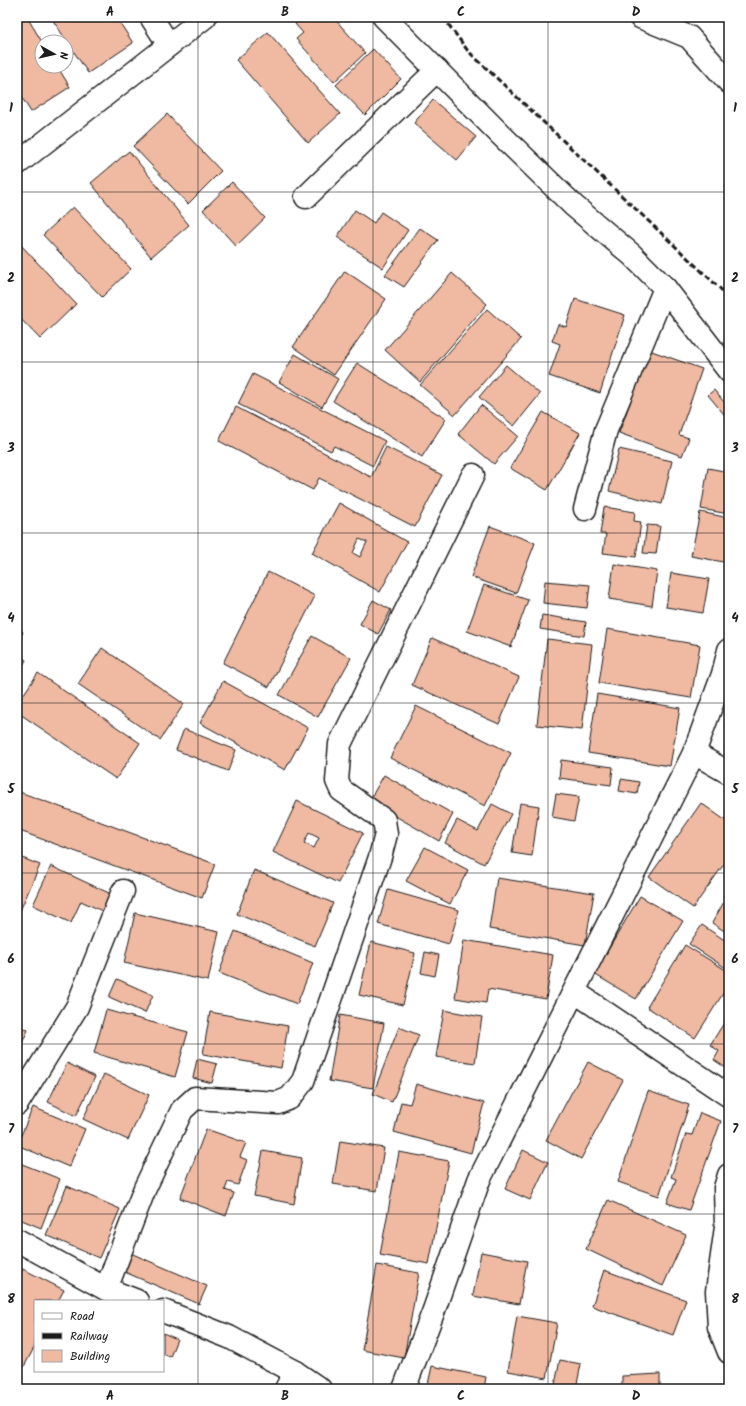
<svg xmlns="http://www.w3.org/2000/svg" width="746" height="1406" font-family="Kalam,sans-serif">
  <rect width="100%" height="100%" fill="#fff"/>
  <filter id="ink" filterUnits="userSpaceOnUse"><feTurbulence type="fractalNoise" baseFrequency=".025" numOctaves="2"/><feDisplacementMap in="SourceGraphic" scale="8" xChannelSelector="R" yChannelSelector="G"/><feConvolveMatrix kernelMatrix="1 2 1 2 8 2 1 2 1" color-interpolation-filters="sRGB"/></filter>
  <g filter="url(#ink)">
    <g fill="#efb9a2" stroke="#1c1c1c" fill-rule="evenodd">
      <path d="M27 17 42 42V66H57L70 87 31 112 17 90V23Z"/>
      <path d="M55 17H116L133 43 88 73 52 19Z"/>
      <path d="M303 17H333L365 53 334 82 296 39 303 33 295 24Z"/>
      <path d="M268 32 340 114 308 143 236 60Z"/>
      <path d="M373 49 401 79 365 115 336 85Z"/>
      <path d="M433 100 476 137 457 160 414 123Z"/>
      <path d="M167 114 221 171 188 204 133 146Z"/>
      <path d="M129 151 189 225 151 257 91 183Z"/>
      <path d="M232 182 265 218 236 246 203 210Z"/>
      <path d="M73 207 131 269 102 297 43 235Z"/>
      <path d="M355 210 374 223 381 212 408 230 383 268 337 237Z"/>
      <path d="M420 228 438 240 404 287 385 275Z"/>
      <path d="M20 244 76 304 40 339 17 315V247Z"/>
      <path d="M345 271 386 299 334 375 293 347Z"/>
      <path d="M452 273 487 304 420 382 385 350Z"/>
      <path d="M575 299 625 315 600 393 549 376 560 344 552 341 558 324 566 327Z"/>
      <path d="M487 309 521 339 455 415 420 385Z"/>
      <path d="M649 350 702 369 679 435 689 438 682 456 619 433Z"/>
      <path d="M295 354 338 379 322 407 279 382Z"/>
      <path d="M357 363 446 419 422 457 333 401Z"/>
      <path d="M506 365 540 394 514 426 479 397Z"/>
      <path d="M253 374 385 441 373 466 334 446 331 451 238 404Z"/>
      <path d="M714 390 729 408 728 419 708 395Z"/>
      <path d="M481 405 518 436 494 464 458 434Z"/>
      <path d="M236 407 371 477 386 447 442 475 415 527 319 478 313 490 219 441Z"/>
      <path d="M543 412 580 433 547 490 510 468Z"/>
      <path d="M619 449 672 461 662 504 609 491Z"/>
      <path d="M708 468 729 472V514L701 509Z"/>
      <path d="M339 503 407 542 380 592 312 553ZM359 539 367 542 360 557 353 553Z"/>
      <path d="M604 507 635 512 634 521 641 522 636 557 603 553 606 534H600Z"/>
      <path d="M700 512 729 518V563L691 556Z"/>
      <path d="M647 525 660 526 656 554 643 553Z"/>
      <path d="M490 526 535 543 516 593 471 577Z"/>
      <path d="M614 564 657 571 652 606 609 599Z"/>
      <path d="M268 572 315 596 269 687 223 663Z"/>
      <path d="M671 573 709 579 703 613 666 607Z"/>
      <path d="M545 581 590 585 587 608 543 603Z"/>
      <path d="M484 585 528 600 511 647 467 631Z"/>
      <path d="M373 600 391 610 378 634 360 624Z"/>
      <path d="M542 615 586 622 584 636 540 629Z"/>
      <path d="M17 628 23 632 17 644Z"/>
      <path d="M607 629 700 645 691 698 599 683Z"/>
      <path d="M312 636 351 658 318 717 279 695Z"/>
      <path d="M432 638 519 677 499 724 412 685Z"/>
      <path d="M547 639 592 644 582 730 537 725Z"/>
      <path d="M102 648 184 704 160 740 78 684Z"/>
      <path d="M17 655 26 660 17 676Z"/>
      <path d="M38 673 140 743 116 779 17 712V704Z"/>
      <path d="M223 681 308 728 285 770 200 723Z"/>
      <path d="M597 694 680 708 670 766 588 753Z"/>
      <path d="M416 706 511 753 485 806 390 758Z"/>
      <path d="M184 729 236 750 228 771 176 750Z"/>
      <path d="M561 760 613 767 611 785 559 778Z"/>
      <path d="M384 775 453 814 439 841 369 801Z"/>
      <path d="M621 779 639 782 637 794 619 791Z"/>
      <path d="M17 791 215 864 202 898 17 830Z"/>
      <path d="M556 794 579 797 574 821 552 817Z"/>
      <path d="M297 801 363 833 338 883 273 852ZM309 833 319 838 314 848 304 843Z"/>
      <path d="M520 803 539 806 532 856 512 853Z"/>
      <path d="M701 803 729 823V857L693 908 649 877Z"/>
      <path d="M492 804 511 814 484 864 445 843 457 820 478 831Z"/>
      <path d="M425 847 468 870 450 904 406 881Z"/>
      <path d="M17 856 40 865 19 913 17 912Z"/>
      <path d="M51 866 111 894 102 911 81 901 71 923 33 905Z"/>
      <path d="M254 870 333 903 315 946 237 914Z"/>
      <path d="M497 878 594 893 585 945 489 929Z"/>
      <path d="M388 890 459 910 449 944 378 924Z"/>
      <path d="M729 893V934L712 923Z"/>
      <path d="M640 896 683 921 636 999 594 974Z"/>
      <path d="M135 913 219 932 208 981 124 963Z"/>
      <path d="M702 925 729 943V970L689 944Z"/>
      <path d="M235 931 313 963 297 1004 219 973Z"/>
      <path d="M464 940 553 955 546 999 488 989 486 1003 455 998Z"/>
      <path d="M371 942 415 953 403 1005 359 995Z"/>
      <path d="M685 945 729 972V984L695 1038 647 1007Z"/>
      <path d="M425 952 439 955 435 976 421 973Z"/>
      <path d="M117 979 153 995 145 1013 109 997Z"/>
      <path d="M106 1010 188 1032 175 1077 94 1053Z"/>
      <path d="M444 1010 482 1017 475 1063 436 1057Z"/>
      <path d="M210 1012 288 1026 281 1068 203 1054Z"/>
      <path d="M340 1015 384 1023 373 1088 329 1081Z"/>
      <path d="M729 1015V1070L714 1060 719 1051 710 1045Z"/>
      <path d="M17 1025 28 1030 17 1054Z"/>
      <path d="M399 1027 419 1035 392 1102 373 1094Z"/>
      <path d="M197 1059 217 1064 212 1083 193 1078Z"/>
      <path d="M588 1062 623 1080 581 1159 546 1140Z"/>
      <path d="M67 1063 95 1077 76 1116 48 1102Z"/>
      <path d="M104 1074 149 1095 128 1140 83 1119Z"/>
      <path d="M416 1084 484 1103 471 1153 394 1132 401 1102 410 1104Z"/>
      <path d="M648 1091 689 1105 659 1196 618 1182Z"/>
      <path d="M33 1107 85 1129 69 1167 17 1145Z"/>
      <path d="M700 1113 721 1121 689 1210 667 1203 676 1179 671 1177 686 1134 692 1135Z"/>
      <path d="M206 1129 246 1143 240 1157 247 1160 238 1185 228 1182 225 1190 234 1193 226 1216 180 1198Z"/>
      <path d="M340 1141 384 1148 377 1191 333 1184Z"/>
      <path d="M523 1150 548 1162 530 1200 505 1189Z"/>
      <path d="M263 1151 302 1158 294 1204 254 1196Z"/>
      <path d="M399 1152 449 1161 429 1264 380 1255Z"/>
      <path d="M17 1162 60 1179 41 1228 17 1218Z"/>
      <path d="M67 1186 120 1209 99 1258 46 1235Z"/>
      <path d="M608 1200 686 1235 663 1286 586 1249Z"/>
      <path d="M128 1252 207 1286 199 1304 120 1270Z"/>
      <path d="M481 1252 527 1261 519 1304 473 1296Z"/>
      <path d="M377 1265 419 1273 404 1358 362 1350Z"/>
      <path d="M23 1269 64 1290 58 1301H35V1346L19 1376 17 1375V1281Z"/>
      <path d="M604 1270 686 1300 673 1335 592 1306Z"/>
      <path d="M517 1316 557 1323 547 1378 508 1371Z"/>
      <path d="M163 1333 177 1339 170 1357 163 1354Z"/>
      <path d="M560 1360 581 1364 576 1389H554Z"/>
      <path d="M432 1366 486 1377 484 1389H427Z"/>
      <path d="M660 1374V1389H622V1376Z"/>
    </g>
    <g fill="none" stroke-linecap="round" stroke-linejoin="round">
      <defs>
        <g id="minor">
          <path d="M151 17 169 45"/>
          <path d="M384 17 499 133 574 206 632 255 665 288 729 371"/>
          <path d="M640 17 689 37 729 82"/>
          <path d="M17 164 205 17"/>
          <path d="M306 197 437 70"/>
          <path d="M585 509 606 430 665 288"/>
          <path d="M694 753 729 773"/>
          <path d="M575 992 729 1096"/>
          <path d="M17 1104 77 1007 123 891"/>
          <path d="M729 1175 725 1188 726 1227 717 1291 719 1327 729 1352"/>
          <path d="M17 1240 106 1289 137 1301"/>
          <path d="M106 1289 145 1188 182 1110 195 1098 278 1103 290 1098 303 1081 380 857 386 834 384 820 341 790 337 781 340 744 473 475"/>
          <path d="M163 1311 229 1337 295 1372 320 1389"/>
          <path d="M286 1389 295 1372"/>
          <path d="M404 1389 434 1310 479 1180 694 753 723 674 729 650"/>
        </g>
      </defs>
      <use href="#minor" stroke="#1c1c1c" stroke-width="25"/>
      <use href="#minor" stroke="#fff" stroke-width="22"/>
      <path stroke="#1c1c1c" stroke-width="3" stroke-dasharray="6 3" stroke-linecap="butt" d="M443 17 468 51 729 297"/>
    </g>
  </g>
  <path fill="none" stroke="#1c1c1c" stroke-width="1" stroke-opacity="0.55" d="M198 17V1389M373 17V1389M548 17V1389M17 192H729M17 362H729M17 533H729M17 703H729M17 873H729M17 1044H729M17 1214H729"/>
  <rect width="746" height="1406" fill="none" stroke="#fff" stroke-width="44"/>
  <rect x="34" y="1300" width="130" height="72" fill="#ffffff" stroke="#a4a4a4"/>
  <rect x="42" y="1313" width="20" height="6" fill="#ffffff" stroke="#a4a4a4"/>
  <text x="70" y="1320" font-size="12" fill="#1c1c1c">Road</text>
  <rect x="42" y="1333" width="20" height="6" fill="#1c1c1c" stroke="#a4a4a4"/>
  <text x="70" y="1340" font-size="12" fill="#1c1c1c">Railway</text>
  <rect x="42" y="1350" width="20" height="12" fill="#efb9a2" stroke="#a4a4a4"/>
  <text x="70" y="1360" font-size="12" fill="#1c1c1c">Building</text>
  <g transform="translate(54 54) rotate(98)"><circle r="19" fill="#ffffff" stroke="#a4a4a4"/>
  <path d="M0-3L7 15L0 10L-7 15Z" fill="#1c1c1c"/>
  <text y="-6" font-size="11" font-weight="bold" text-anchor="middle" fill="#1c1c1c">N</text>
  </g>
  <rect x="22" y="22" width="702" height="1362" fill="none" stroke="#1c1c1c" stroke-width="1.5"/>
  <g font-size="13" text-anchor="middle" font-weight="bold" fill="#1c1c1c">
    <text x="110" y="16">A</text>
    <text x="285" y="16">B</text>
    <text x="461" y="16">C</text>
    <text x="636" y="16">D</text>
    <text x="11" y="112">1</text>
    <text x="735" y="112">1</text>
    <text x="11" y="282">2</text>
    <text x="735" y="282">2</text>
    <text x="11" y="452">3</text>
    <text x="735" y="452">3</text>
    <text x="11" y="622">4</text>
    <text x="735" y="622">4</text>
    <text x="11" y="793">5</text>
    <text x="735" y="793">5</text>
    <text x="11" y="963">6</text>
    <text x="735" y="963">6</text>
    <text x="11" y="1133">7</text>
    <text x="735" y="1133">7</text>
    <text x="11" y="1303">8</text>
    <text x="735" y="1303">8</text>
    <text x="110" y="1400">A</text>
    <text x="285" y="1400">B</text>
    <text x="461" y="1400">C</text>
    <text x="636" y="1400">D</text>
  </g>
</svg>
